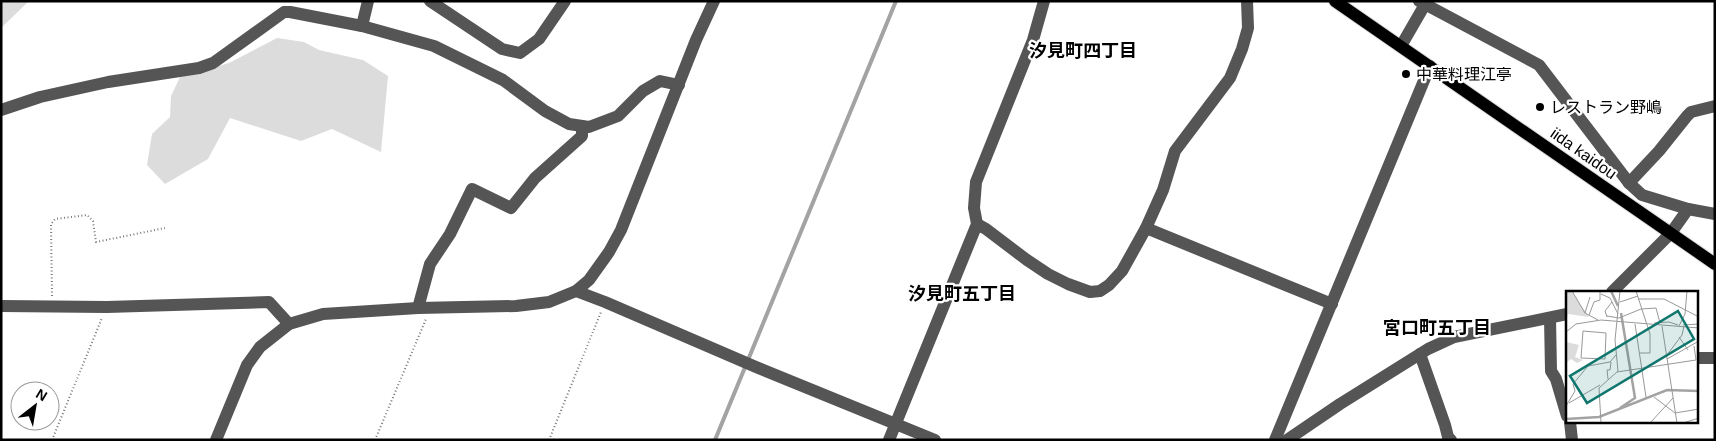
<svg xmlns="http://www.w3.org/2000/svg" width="1716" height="441" font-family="Arial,'Noto Sans JP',sans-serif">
  <rect width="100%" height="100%" fill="#fff"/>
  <g fill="#dcdcdc">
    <path d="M1 1H29L1 28Z"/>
    <path d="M277 38 304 42 319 50 363 60 388 76 381 152 332 129 301 141 230 118 208 159 165 184 147 165 152 134 170 117 171 96 180 77 229 63Z"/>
  </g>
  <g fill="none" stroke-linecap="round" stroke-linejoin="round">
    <path stroke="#a3a3a3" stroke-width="4" d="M715 440 896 1"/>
    <defs>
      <path id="major" d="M1335 1 1715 264"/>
    </defs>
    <use href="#major" stroke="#dbdbdb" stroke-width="14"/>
    <g stroke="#777" stroke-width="2" stroke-dasharray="1 2.5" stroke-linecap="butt">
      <path d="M52 296 51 224 55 219 87 215 93 221 96 242 165 228"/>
      <path d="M52 440 102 318"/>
      <path d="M375 440 426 319"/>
      <path d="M549 440 601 312"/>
    </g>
    <g stroke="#555" stroke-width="12">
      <path d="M430 1 502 49 520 53 539 39 565 1"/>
      <path d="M1419 1 1539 65 1629 183 1642 195 1688 209 1715 214"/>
      <path d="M362 26 368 1"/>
      <path d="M1401 46 1427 1"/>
      <path d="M1 110 40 97 108 82 199 68 213 63 284 12H290L362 26 434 46 503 80 545 111 569 124 589 127 618 116 643 91 660 81 679 85"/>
      <path d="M1629 183 1659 151 1687 116 1691 112 1715 106"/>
      <path d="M977 224 986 229 1027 260 1048 274 1068 284 1090 292 1100 291 1109 285 1122 271 1146 228 1163 190 1175 151 1230 78 1242 49 1248 28 1247 1"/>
      <path d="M1146 228 1332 304"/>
      <path d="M576 291 605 302 756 367 935 440"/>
      <path d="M1612 292 1671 233 1688 209"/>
      <path d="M1 306 107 307 269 302 289 324"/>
      <path d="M418 308 430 264 450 234 472 189 511 208 535 178 582 136V126"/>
      <path d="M1550 318 1551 371 1556 379 1567 416"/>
      <path d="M1420 354 1445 425 1448 437 1451 440"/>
      <path d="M1697 358H1715"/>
      <path d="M1570 422 1572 440"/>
      <path d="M216 440 247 365 260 347 289 324 323 314 418 308 516 306 549 302 576 291 589 280 609 252 621 230 696 40 714 1"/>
      <path d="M889 440 977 224 974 208 976 182 1033 40 1044 1"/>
      <path d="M1275 440 1430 66"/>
      <path d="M1287 440 1340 404 1428 349 1454 337 1567 314"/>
    </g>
    <use href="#major" stroke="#000" stroke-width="12"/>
  </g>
  <g fill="#000" stroke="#fff" stroke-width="2">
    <circle cx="1406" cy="74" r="5"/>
    <circle cx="1540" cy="107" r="5"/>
  </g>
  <g text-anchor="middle" stroke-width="4.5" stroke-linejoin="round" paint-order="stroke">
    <g font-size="16" fill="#000" stroke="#fff" text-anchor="start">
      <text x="1416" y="80">中華料理江亭</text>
      <text x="1550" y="113">レストラン野嶋</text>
    </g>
    <g font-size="16" fill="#000" stroke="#fff">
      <text transform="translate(1584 153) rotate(35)" y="6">iida kaidou</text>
    </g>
    <g font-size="18" font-weight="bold" fill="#000" stroke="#fff">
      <text x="1083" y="57">汐見町四丁目</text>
      <text x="962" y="300">汐見町五丁目</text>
      <text x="1437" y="334">宮口町五丁目</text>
    </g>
  </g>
  <g transform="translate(1566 291)">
    <rect width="132" height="132" fill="#fff"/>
    <path d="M0 0H5L23 26 2 23 0 29ZM0 51 13 54 9 66 17 69 11 72 5 68 0 72Z" fill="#dcdcdc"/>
    <path fill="none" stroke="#a3a3a3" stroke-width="2.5" d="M45 0 52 15M54 117 69 107 55 22M0 128 33 126 101 99 133 100"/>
    <path fill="none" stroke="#999" stroke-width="1" d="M6 0 19 22 32 29M70 0 84 43V62H74M35 3 44 7 52 23M72 8H98L133 26M54 11 72 5M75 18 90 17 94 32M19 22 24 6M23 24 28 11 34 9V0M41 25 53 27 75 18M41 26 39 20 46 11M88 32 103 31 112 34M69 33 80 106M117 34 133 33M96 35 111 132M113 35 119 23 121 0M17 40 40 42 39 68 15 67ZM0 41 10 33 35 29 133 37M113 46 122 59M101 64 116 44 118 35M101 68 133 50M51 81 130 69 128 55M42 88 41 79H44L45 71M88 106 109 122 133 118M3 112 34 94M0 115 9 100 7 93 22 75 44 71 50 64M35 132 33 97 52 80 49 49 54 0M84 132 107 107M117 132 133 127"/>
    <path fill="#0f766e" fill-opacity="0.15" stroke="#0f766e" stroke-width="2.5" d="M112 20 128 48 21 112 4 85Z"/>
    <rect width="132" height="132" fill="none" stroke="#000" stroke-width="2.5"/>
  </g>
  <rect width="1716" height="441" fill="none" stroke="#000000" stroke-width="5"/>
  <g transform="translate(35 406) rotate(31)"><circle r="24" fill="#ffffff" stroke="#999999"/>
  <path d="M0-4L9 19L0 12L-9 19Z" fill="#000000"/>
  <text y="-8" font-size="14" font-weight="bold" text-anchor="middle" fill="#000000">N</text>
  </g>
</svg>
